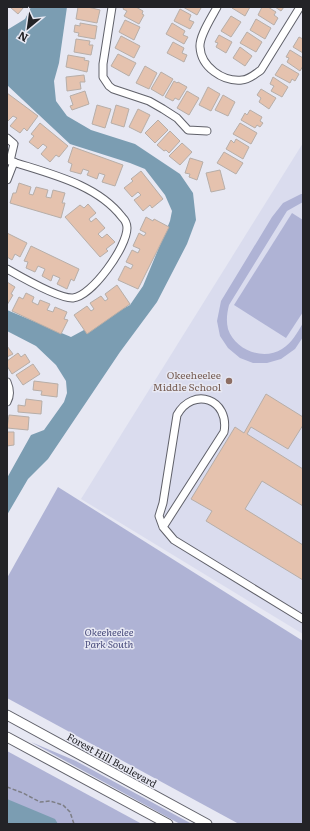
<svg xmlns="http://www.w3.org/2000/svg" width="310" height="831" font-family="Literata,serif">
  <rect width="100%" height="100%" fill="#e7e8f3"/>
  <path fill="#dadcee" d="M303 143V634L81 499Z"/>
  <g fill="#afb3d5">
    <path d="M301 194H303V202L287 211 229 305C227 313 226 321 228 329 235 350 263 361 282 349 292 343 297 333 303 323V337L295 349 281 359 267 363H253L240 358 228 348 220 336 217 321 221 301 272 217 283 203Z"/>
    <path d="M292 213 303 220V312L286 338 234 305Z"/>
    <path d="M58 487 303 641V824H239L7 698V578Z"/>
    <path d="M31 742 76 761 192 824H180Z"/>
    <path d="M7 751 142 824H7Z"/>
  </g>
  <g fill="#7b9db2">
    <path d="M31 7H67L59 63 54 81 56 101 67 116 91 130 135 144 180 174 193 193 196 220 187 244 157 302 120 352 48 459 28 479 7 515V478L31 435 44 430 64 402 67 393 66 381 56 365 36 346 7 331V310L71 337 130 305 143 286 170 221 172 211 165 195 145 169 130 163 70 144 7 85V30L25 19Z"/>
    <path d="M7 799 55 819 58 824H7Z"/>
  </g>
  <g fill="#e5c2ae" stroke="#b7aea8">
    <path d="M10 7H24L18 14Z"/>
    <path d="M78 7H88L100 10 97 23 76 19Z"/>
    <path d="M124 7H136L143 11 142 14 144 15 139 24 124 16 127 11 123 9Z"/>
    <path d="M183 7H199L201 8 197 15Z"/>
    <path d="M233 7H250L245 16 232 8Z"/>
    <path d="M262 7H268L276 12 274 15 278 18 274 25 258 15Z"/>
    <path d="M275 7H284L281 11Z"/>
    <path d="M180 9 191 15 189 20 194 22 190 29 174 21Z"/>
    <path d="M231 16 241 22 231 37 221 31Z"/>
    <path d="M256 19 271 28 265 39 250 30Z"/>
    <path d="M125 20 140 27 134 40 119 32Z"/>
    <path d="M80 23 97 26 95 39 78 36 79 33 74 32 75 25 80 26Z"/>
    <path d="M172 23 185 31 183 35 188 37 184 44 166 34Z"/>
    <path d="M247 32 262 42 256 52 240 43Z"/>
    <path d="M219 35 232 42 226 53 216 47 218 43 215 42Z"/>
    <path d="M121 36 140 46 134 58 115 48Z"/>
    <path d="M299 37 303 39V53L293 47Z"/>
    <path d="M76 39 90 41 89 45H93L91 55 74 52Z"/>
    <path d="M173 42 184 48 182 53 187 55 184 62 167 53Z"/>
    <path d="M240 47 252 56 245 66 233 58Z"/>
    <path d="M290 50 303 58V66L300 71 287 62 289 58 286 57Z"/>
    <path d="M118 54 136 63 129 76 111 66Z"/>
    <path d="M68 55 85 58 84 60 89 61 87 72 66 67Z"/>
    <path d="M282 64 299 74 295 81 292 79 290 83 275 75Z"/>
    <path d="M145 66 157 73 149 89 136 83Z"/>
    <path d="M161 72 173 79 163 96 151 89Z"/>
    <path d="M84 75 85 82H80L81 89 67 91 66 77Z"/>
    <path d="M273 77 288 87 282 97 271 91 274 86 270 84Z"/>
    <path d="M174 81 177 83 178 82 187 87 179 100 175 98 173 101 165 97Z"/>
    <path d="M208 87 220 94 211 111 199 105Z"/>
    <path d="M261 89 276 98 269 109 259 102 261 98 257 95Z"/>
    <path d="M85 91 89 104 72 110 70 106 73 105 70 96Z"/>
    <path d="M187 91 199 98 189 115 177 108Z"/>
    <path d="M7 93 38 116 27 131 24 128 20 133 10 126 17 118 13 116 7 122Z"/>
    <path d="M223 95 235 102 228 116 215 110Z"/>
    <path d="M97 105 111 109 105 128 92 124Z"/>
    <path d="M116 105 129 109 124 127 111 123Z"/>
    <path d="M138 109 150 115 141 133 129 127Z"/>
    <path d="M250 110 262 117 260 121 263 123 260 127 257 125 255 128 241 120 245 113 247 115Z"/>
    <path d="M158 120 168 130 155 143 145 133Z"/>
    <path d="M40 123 68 146 59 157 56 155 50 162 41 154 47 147 43 144 38 149 29 142 34 136 31 134Z"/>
    <path d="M240 123 257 133 251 144 233 134Z"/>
    <path d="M170 131 180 141 169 153 166 150 164 151 157 145Z"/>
    <path d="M236 139 249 147 243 159 226 149 231 140 234 143Z"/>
    <path d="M182 143 192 152 180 165 169 156Z"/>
    <path d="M73 147 123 165 115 186 102 182 105 175 99 173 97 179 87 175 89 171 83 169 81 174 70 171 72 164 68 162Z"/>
    <path d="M224 152 243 163 236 174 217 163Z"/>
    <path d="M190 158 203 162 197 180 189 177 190 174 185 173Z"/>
    <path d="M220 170 225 189 211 192 206 173Z"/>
    <path d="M141 171 163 199 152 208 150 205 143 211 134 200 141 195 138 192 132 197 124 188 133 181 131 179Z"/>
    <path d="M19 183 31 187 29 194 33 195 36 187 48 190 46 197 51 198 53 190 65 193 62 203H65L61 218 10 203 13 193H16Z"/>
    <path d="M88 204 96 213 89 219 91 222 96 218 105 228 98 234 102 238 107 234 115 242 106 249 108 251 100 257 65 217 80 205 84 208Z"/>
    <path d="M146 217 153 221 154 219 169 227 138 289 118 280 125 266 131 269 133 265 126 262 132 250 138 253 140 249 133 246 139 233 144 236 146 233 140 230Z"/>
    <path d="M7 233 27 243 20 257 15 254 12 260 7 257Z"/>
    <path d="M31 246 79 269 74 281 71 279 67 289 57 284 60 278 53 275 51 281 42 276 45 269 38 266 35 272 26 268 28 262 24 261Z"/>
    <path d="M7 282 15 287 11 294 13 295 7 305Z"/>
    <path d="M117 285 130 304 87 334 74 315 87 306 91 311 94 309 90 303 101 296 105 301 108 299 105 294Z"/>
    <path d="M26 293 34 297 32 302 38 305 40 300 50 304 47 310 53 312 55 307 67 312 64 319 68 320 61 334 12 311 19 297 23 299Z"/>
    <path d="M7 346 13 354 7 357Z"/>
    <path d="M18 353 21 357 25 354 30 362 12 374 7 366V361Z"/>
    <path d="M33 364 40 374 23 385 16 375Z"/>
    <path d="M34 381 58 384 57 397 41 395 42 391 33 390Z"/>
    <path d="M266 394 303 417V425L288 449 251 427 247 434 303 469V506L262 481 245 509 303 545V580L206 521 212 511 191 499 235 427 244 433Z"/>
    <path d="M26 399 42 401 41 414 18 412V405L25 406Z"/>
    <path d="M9 415 29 417 28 430 7 428Z"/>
    <path d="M7 432H14V445L7 446Z"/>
  </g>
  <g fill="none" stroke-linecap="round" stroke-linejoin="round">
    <defs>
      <g id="minor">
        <path d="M112 7 103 64V77L109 86 113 89 149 101 163 109 177 118 188 130 207 131"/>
        <path d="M217 7C212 17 199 36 200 47 201 67 223 82 242 80 249 80 255 74 261 70L300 7"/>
        <path d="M7 138 14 144 10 161"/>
        <path d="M7 160C46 173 96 183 122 217 125 220 127 224 127 228 127 247 92 296 73 298 59 299 21 277 7 269"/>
        <path d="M7 180 14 162"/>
        <path d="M7 382C10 389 11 395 7 402"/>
        <path d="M163 527 224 432C230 399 193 386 177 415L163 503 159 516 163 527 174 540 303 619"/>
      </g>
      <g id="major">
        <path d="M7 715 207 824"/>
        <path d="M7 737 168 824"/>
      </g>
    </defs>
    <use href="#minor" stroke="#60616a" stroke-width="9"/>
    <use href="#major" stroke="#60616a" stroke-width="11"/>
    <path stroke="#7d7e85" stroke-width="1.5" stroke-dasharray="4 2" stroke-linecap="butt" d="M7 787 23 793 40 802 50 801 63 805 70 812 74 824"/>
    <use href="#minor" stroke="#fff" stroke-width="7"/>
    <use href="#major" stroke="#fff" stroke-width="9"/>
  </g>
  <circle fill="#8d6e63" stroke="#e7e8f3" stroke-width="1.5" cx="229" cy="381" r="4"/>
  <g text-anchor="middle" stroke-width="3" stroke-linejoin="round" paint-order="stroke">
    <g font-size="10" fill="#785e54" stroke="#e7e8f3" text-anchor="end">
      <text x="221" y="379">Okeeheelee<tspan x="221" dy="12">Middle School</tspan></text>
    </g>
    <g font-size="10" font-style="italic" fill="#4a4d7d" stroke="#e7e8f3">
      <text x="109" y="636">Okeeheelee<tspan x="109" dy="12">Park South</tspan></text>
    </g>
    <g font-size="10" fill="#232327" stroke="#e7e8f3">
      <text transform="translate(112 760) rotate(29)" y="4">Forest Hill Boulevard</text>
    </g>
  </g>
  <rect width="310" height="831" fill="none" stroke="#232327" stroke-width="16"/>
  <g transform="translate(28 28) rotate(209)" stroke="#e7e8f3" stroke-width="3" paint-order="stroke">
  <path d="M0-3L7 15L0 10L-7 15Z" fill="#232327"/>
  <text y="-6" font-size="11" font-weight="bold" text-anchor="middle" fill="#232327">N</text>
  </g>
</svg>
